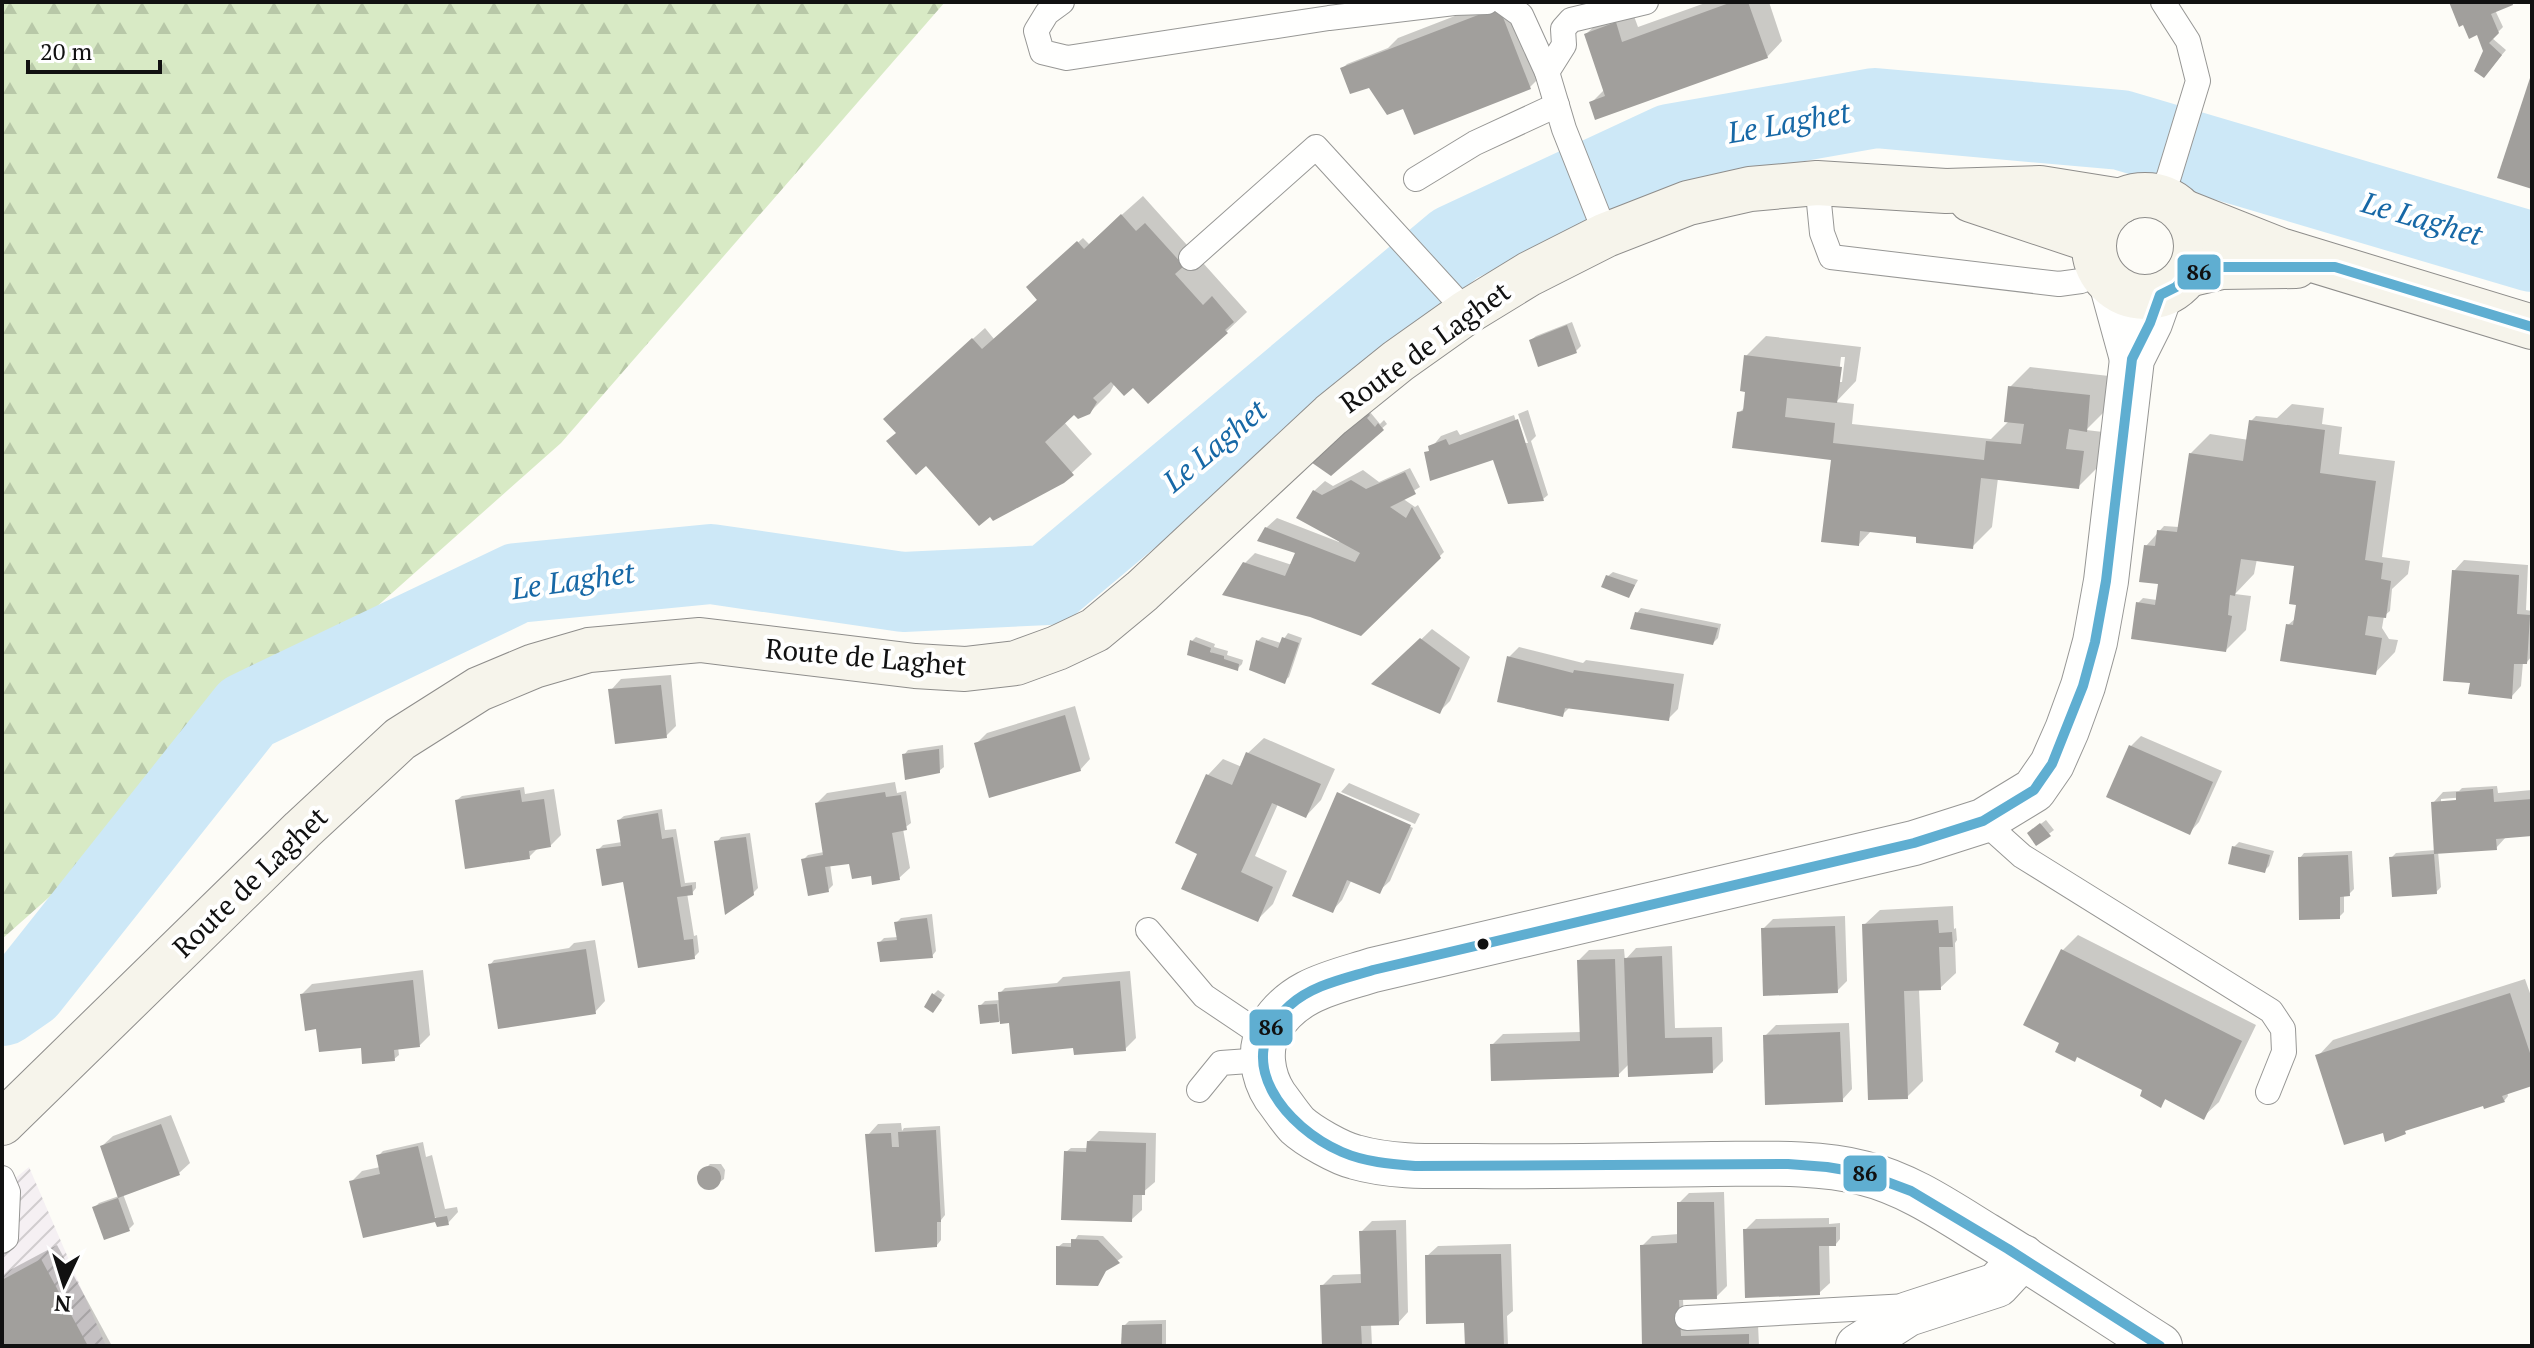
<svg xmlns="http://www.w3.org/2000/svg" width="2534" height="1348" font-family="'PT Serif',serif">
  <defs>
    <pattern id="industrial-furrows" width="10" height="10" patternUnits="userSpaceOnUse" patternTransform="scale(2)"><rect width="10" height="10" fill="#f5f0f3"/><path d="M-1 1l2-2M0 10L10 0M9 11l2-2" fill="none" stroke="#d1cdcf"/></pattern>
    <pattern id="forest-firs" width="22" height="20" patternUnits="userSpaceOnUse" patternTransform="scale(2)"><rect width="22" height="20" fill="#d8eac5"/><path d="M5 1l3.5 6h-7zM16 11l3.5 6h-7z" fill="#b8c8a8"/></pattern>
  </defs>
  <rect width="100%" height="100%" fill="#fdfcf7"/>
  <path fill="url(#industrial-furrows)" d="M29 1167 106 1346H2V1189Z"/>
  <path fill="url(#forest-firs)" d="M2 2H945L561 443 2 939Z"/>
  <g fill="#0003" fill-rule="evenodd">
    <path d="M1491 2H1518L1545 72 1530 87 1370 85 1342 69 1347 64 1388 48 1398 38Z"/>
    <path d="M1708 2H1769L1782 41 1767 57 1591 103 1605 89 1586 34 1602 19 1631 8 1638 27Z"/>
    <path d="M2451 2H2513L2495 10 2503 27 2492 38 2506 50 2488 71 2485 51 2478 33Z"/>
    <path d="M1143 196 1247 312 1227 331 1148 402 1133 385 1115 383 1110 392 1089 413H1074L1064 422 1092 454 1063 481 898 433 906 399 985 328 994 339 1039 298 1033 283 1083 238 1089 244Z"/>
    <path d="M1572 322 1581 346 1576 351 1531 340 1536 336Z"/>
    <path d="M1766 336 1861 347 1856 381 1836 402 1854 404 1852 424 1991 439 2009 421 2010 387 2030 367 2109 376 2106 410 2086 430 2103 432 2098 467 2078 487 1998 478 1992 527 1972 547 1918 536 1872 530 1859 544 1833 458 1739 413 1745 407 1746 356ZM1841 357H1845L1842 382H1838Z"/>
    <path d="M2292 404 2324 408 2322 424 2342 427 2339 454 2395 461 2382 557 2410 561 2408 574 2392 589 2390 611 2384 616 2382 628 2389 639 2398 640 2395 652 2375 673 2288 625 2296 618 2298 606 2296 564 2257 559 2254 574 2235 594 2251 596 2246 630 2226 650 2138 603 2143 598 2157 600 2160 585 2146 546 2164 526 2179 527 2190 454 2210 434 2249 440 2251 421 2256 416 2277 418Z"/>
    <path d="M1373 409 1370 412 1380 424 1384 420 1387 424 1331 473 1311 459Z"/>
    <path d="M1528 410 1536 436 1531 441 1548 495 1543 499 1501 455 1427 453 1441 436 1457 430 1460 435 1514 415 1523 443H1528L1518 414Z"/>
    <path d="M1410 468 1420 487 1402 498 1415 507 1418 505 1444 552 1361 634 1310 615 1244 564 1255 553 1292 565 1298 552 1266 528 1277 518 1339 542 1340 540 1314 491 1325 481 1333 486 1363 470 1379 482Z"/>
    <path d="M2464 560 2528 565 2526 610 2532 611 2531 657 2527 662H2523L2521 686 2511 697 2472 682 2454 571Z"/>
    <path d="M1613 572 1638 580 1629 596 1608 576Z"/>
    <path d="M1641 608 1721 624 1718 638 1713 643 1637 613Z"/>
    <path d="M1432 629 1470 657 1450 701 1439 712 1375 684Z"/>
    <path d="M1288 633 1302 638 1289 677 1284 681 1258 641 1262 637 1281 643Z"/>
    <path d="M1196 637 1215 644 1214 647 1228 651 1227 655 1243 660 1242 664 1238 668 1192 641Z"/>
    <path d="M1519 647 1583 663 1586 660 1684 674 1678 709 1668 719 1570 707 1562 715 1509 657Z"/>
    <path d="M671 675 676 726 666 736 611 690 621 679Z"/>
    <path d="M1075 706 1090 759 1080 770 977 743 987 733Z"/>
    <path d="M2141 736 2222 771 2199 822 2189 833 2130 747Z"/>
    <path d="M1264 738 1335 769 1321 800 1306 816 1278 804 1255 856 1287 871 1273 904 1257 920 1200 853 1178 842 1208 775 1223 759 1242 767 1248 753Z"/>
    <path d="M943 745 944 767 939 771 904 755 908 750Z"/>
    <path d="M895 782 897 793 906 791 911 823 903 829 910 868 899 878 872 873 850 862 830 864 833 885 828 890 803 860 808 855 824 852 817 803 827 793Z"/>
    <path d="M1349 783 1420 814 1415 824 1341 792Z"/>
    <path d="M2497 786 2498 793 2532 790V834L2506 837 2496 848 2438 851 2441 887 2436 892 2391 858 2396 853 2436 850 2433 803 2443 792 2459 791 2462 788ZM2466 797V801L2441 803V799Z"/>
    <path d="M524 787 525 794 554 789 561 835 550 846 539 847 529 857 457 800 462 796Z"/>
    <path d="M1341 792V796L1413 828 1390 881 1379 891 1352 879 1342 900 1332 911Z"/>
    <path d="M662 809 665 830 676 829 685 883 696 882V888L692 893H687L694 936 697 935 699 952 694 957 598 850 603 845 622 842 619 820 624 816Z"/>
    <path d="M2046 820 2054 830 2037 843 2034 829Z"/>
    <path d="M750 833 758 888 753 893 717 842 721 837Z"/>
    <path d="M2239 842 2274 851 2269 866 2265 870 2234 847Z"/>
    <path d="M2352 851 2354 889 2349 894 2344 895V912L2339 917 2300 858 2304 853Z"/>
    <path d="M1953 906 1954 929 1956 928 1957 940 1955 943 1956 973 1940 988 1919 989 1923 1081 1907 1097 1864 925 1880 910Z"/>
    <path d="M932 914 936 951 932 956 879 943 884 938 898 937 896 923 901 918Z"/>
    <path d="M1845 916 1847 981 1837 991 1763 929 1773 919Z"/>
    <path d="M2078 935 2256 1025 2219 1102 2203 1117 2167 1097 2161 1105 2149 1082 2078 1055 2061 1043 2062 951Z"/>
    <path d="M595 940 605 1001 595 1012 490 965 494 960 569 948 574 943Z"/>
    <path d="M1672 946 1675 1028 1722 1027 1723 1061 1712 1072 1630 1063 1618 1075 1492 1045 1503 1034 1581 1032 1579 960 1589 950 1624 949 1625 960 1636 948Z"/>
    <path d="M423 970 430 1035 420 1045 398 1047 399 1055 394 1059 318 1026 302 994 312 984Z"/>
    <path d="M1130 971 1136 1038 1125 1049 1075 1046 1010 1018 1008 1021 982 1022 980 1006 985 1001 1001 1000 1000 993 1005 988 1057 983 1063 977Z"/>
    <path d="M2525 979 2532 999V1084L2507 1092 2508 1096 2504 1101 2318 1056 2333 1040Z"/>
    <path d="M938 990 945 995 937 1006 934 994Z"/>
    <path d="M1849 1023 1852 1089 1842 1100 1765 1036 1776 1025Z"/>
    <path d="M171 1115 190 1163 179 1173 123 1194 134 1224 129 1229 95 1207 99 1203 119 1196 102 1146 113 1136Z"/>
    <path d="M901 1123 902 1131 904 1128 940 1126 945 1215 941 1220V1240L937 1245 868 1135 878 1124Z"/>
    <path d="M1099 1131 1156 1133 1155 1182 1142 1193V1210L1131 1220 1066 1152 1071 1148H1089V1141Z"/>
    <path d="M423 1142 426 1157 432 1155 445 1209 457 1207 458 1212 448 1223 352 1181 362 1171 380 1167 378 1156 383 1151Z"/>
    <path d="M710 1164H721L725 1170 724 1179 712 1188H705L702 1185 700 1174Z"/>
    <path d="M1724 1192 1727 1286 1716 1297 1683 1298 1684 1327 1758 1324 1759 1346H1644L1642 1246 1652 1236 1679 1234V1203L1689 1193Z"/>
    <path d="M1829 1218V1224L1840 1223V1239L1836 1244H1829L1830 1283 1819 1293 1745 1230 1756 1219Z"/>
    <path d="M1406 1220 1408 1312 1398 1323 1371 1324 1372 1346H1324L1322 1286 1333 1275 1363 1274 1361 1232 1372 1221Z"/>
    <path d="M1078 1235 1103 1236 1123 1257 1108 1267 1097 1284 1058 1247 1063 1243H1073Z"/>
    <path d="M1511 1244 1513 1311 1507 1316 1508 1346H1467L1466 1322 1427 1256 1438 1246Z"/>
    <path d="M57 1245 112 1346H2V1278L10 1270Z"/>
    <path d="M1166 1320V1346H1123L1124 1326 1129 1321Z"/>
  </g>
  <g fill="none" stroke-linecap="round" stroke-linejoin="round">
    <path stroke="#cde8f7" stroke-width="80" d="M2 1006 28 988 247 712 517 583 711 564 903 592 1048 585 1455 244 1670 144 1875 108 2121 130 2532 252"/>
  </g>
  <g fill="#a19f9c">
    <path d="M1732 2H1748L1768 58 1595 120 1589 102 1605 96 1584 34 1616 22 1622 42Z"/>
    <path d="M2449 2H2512L2513 5 2491 14 2499 33 2489 43 2502 55 2484 78 2474 71 2483 51 2477 35 2469 39 2463 25 2459 27Z"/>
    <path d="M1499 7 1531 89 1414 135 1403 109 1387 115 1369 88 1350 94 1340 68Z"/>
    <path d="M2530 78 2532 79V189L2497 178Z"/>
    <path d="M1121 214 1136 231 1145 223 1184 266 1175 274 1203 305 1212 296 1234 322 1225 330 1228 333 1148 404 1133 388 1124 396 1111 382 1093 398 1097 402 1090 414 1078 419 1074 415 1045 442 1074 475 1064 483 993 521 990 517 979 526 926 466 916 475 886 441 896 433 883 419 972 338 982 349 1037 300 1026 287 1077 241 1084 249Z"/>
    <path d="M1567 325 1577 353 1538 367 1529 340Z"/>
    <path d="M1744 355 1842 367 1837 403 1787 398 1785 417 1835 423 1833 443 1984 460 1986 441 2021 444 2024 424 2004 422 2008 386 2090 395 2087 432 2069 429 2066 449 2084 451 2079 489 1981 478 1973 549 1916 543V537L1860 531 1859 546 1821 542 1831 460 1732 448 1737 412 1743 411 1745 392 1740 391Z"/>
    <path d="M1365 409 1370 415 1367 418 1375 427 1378 423 1384 430 1331 476 1308 460Z"/>
    <path d="M1518 419 1544 501 1508 504 1493 460 1430 481 1424 452 1429 451 1428 446 1446 439 1449 445Z"/>
    <path d="M2249 420 2325 430 2320 473 2376 481 2365 560 2383 563 2381 579 2391 581 2386 618 2368 616 2365 635 2382 638 2376 675 2280 661 2286 624 2293 625 2296 605 2289 604 2294 566 2241 559 2235 596 2230 595 2228 615 2232 616 2226 652 2131 639 2136 602 2155 605 2158 584 2139 582 2144 545 2155 546 2157 530 2177 532 2189 453 2243 461Z"/>
    <path d="M1405 472 1416 494 1390 507 1406 518 1412 507 1441 558 1361 636 1310 617 1222 595 1243 562 1285 576 1295 553 1257 541 1265 527 1355 562 1360 553 1296 518 1313 490 1322 495 1351 480 1366 489Z"/>
    <path d="M2452 570 2519 575 2517 614 2530 615 2527 664H2514L2512 699 2468 694 2470 683 2443 681Z"/>
    <path d="M1606 575 1635 585 1629 598 1601 587Z"/>
    <path d="M1635 612 1718 628 1713 645 1630 629Z"/>
    <path d="M1282 637 1299 643 1285 684 1249 670 1256 640 1278 648Z"/>
    <path d="M1420 638 1460 668 1440 714 1371 684Z"/>
    <path d="M1190 640 1211 648 1210 652 1224 656V659L1239 664 1238 671 1187 655Z"/>
    <path d="M1507 656 1573 673 1574 670 1674 684 1669 721 1565 708 1563 717 1497 702Z"/>
    <path d="M661 685 667 738 615 744 608 689Z"/>
    <path d="M1065 715 1081 771 989 798 974 743Z"/>
    <path d="M2129 745 2213 782 2190 835 2106 797Z"/>
    <path d="M939 749 940 773 905 780 902 754Z"/>
    <path d="M1246 752 1321 784 1306 818 1272 803 1241 872 1273 887 1258 922 1181 889 1197 854 1175 843 1206 774 1232 785Z"/>
    <path d="M2493 789 2494 802 2532 799V836L2496 839 2497 850 2434 854 2431 802 2456 800V792Z"/>
    <path d="M520 790 522 802 544 799 551 847 529 851 530 859 465 869 455 800Z"/>
    <path d="M885 792 886 797 901 795 907 830 892 833 900 880 872 885 871 876 852 879 849 864 825 867 829 892 808 896 801 859 823 855 815 803Z"/>
    <path d="M1337 792 1411 825 1380 894 1347 880 1333 913 1292 896Z"/>
    <path d="M658 813 662 839 673 837 681 887 692 885 693 895 677 897 684 940 693 939 695 959 638 968 623 882 602 886 596 849 621 846 617 820Z"/>
    <path d="M2040 823 2051 836 2036 846 2027 833Z"/>
    <path d="M746 837 754 895 725 915 714 841Z"/>
    <path d="M2232 846 2270 855 2265 873 2228 864Z"/>
    <path d="M2434 854 2437 894 2392 897 2389 857Z"/>
    <path d="M2348 855 2350 896 2340 897V919L2299 920 2298 857Z"/>
    <path d="M927 918 933 958 880 962 877 942 897 940 894 922Z"/>
    <path d="M1938 920 1939 933 1952 932 1953 947H1939L1941 990 1904 991 1908 1099 1868 1100 1862 924Z"/>
    <path d="M1835 926 1838 993 1763 996 1761 928Z"/>
    <path d="M586 949 596 1014 498 1029 488 964Z"/>
    <path d="M2061 949 2242 1041 2204 1120 2165 1099 2161 1108 2140 1096 2142 1090 2077 1057 2075 1062 2055 1052 2059 1043 2023 1025Z"/>
    <path d="M1662 956 1665 1038 1712 1037 1713 1073 1628 1077 1624 958Z"/>
    <path d="M1615 959 1619 1077 1491 1081 1490 1044 1580 1041 1577 960Z"/>
    <path d="M413 980 420 1047 394 1050 395 1061 362 1064 361 1048 319 1052 316 1029 305 1031 300 994Z"/>
    <path d="M1120 981 1126 1051 1074 1055 1073 1048 1012 1054 1009 1023 1000 1024 998 992Z"/>
    <path d="M932 993 942 1000 933 1013 924 1007Z"/>
    <path d="M2510 993 2532 1059V1086L2502 1096 2505 1102 2484 1109 2483 1106 2405 1131 2406 1134 2385 1142 2383 1133 2344 1145 2315 1055Z"/>
    <path d="M997 1004 999 1022 980 1024 978 1005Z"/>
    <path d="M1840 1032 1843 1102 1765 1105 1763 1035Z"/>
    <path d="M161 1124 180 1175 118 1198 100 1146Z"/>
    <path d="M936 1130 941 1222H937V1247L875 1252 865 1134 891 1133 892 1147H899L898 1132Z"/>
    <path d="M1087 1141 1146 1143 1145 1195H1133L1132 1222 1061 1220 1064 1151 1086 1152Z"/>
    <path d="M418 1146 435 1218 447 1216 449 1225 437 1227 435 1222 363 1238 349 1181 380 1174 376 1155Z"/>
    <circle cx="709" cy="1178" r="12"/>
    <path d="M118 1198 130 1231 104 1240 92 1207Z"/>
    <path d="M1677 1202H1714L1717 1299 1679 1300 1681 1336 1749 1334V1346H1642L1640 1245 1677 1243Z"/>
    <path d="M1836 1227V1246H1819L1820 1295 1745 1298 1743 1229Z"/>
    <path d="M1396 1230 1399 1325 1361 1326 1362 1346H1322L1320 1285 1361 1283 1359 1231Z"/>
    <path d="M1071 1239 1098 1240 1120 1263 1106 1271 1098 1286 1056 1285V1246L1071 1247Z"/>
    <path d="M1501 1254 1504 1346H1465L1464 1323 1426 1324 1425 1255Z"/>
    <path d="M41 1259 88 1346H2V1280Z"/>
    <path d="M1162 1324V1346H1121L1122 1325Z"/>
  </g>
  <g fill="none" stroke-linecap="round" stroke-linejoin="round">
    <defs>
      <g id="service">
        <path d="M1062 2 1047 13 1036 31 1042 52 1067 58 1329 18 1454 3 1487 2"/>
        <path d="M1503 2 1521 15 1547 72 1564 129 1606 235"/>
        <path d="M1547 72 1564 45 1563 29 1571 20 1646 2"/>
        <path d="M1416 179 1475 143 1557 105"/>
        <path d="M1817 183 1822 233 1831 257 2059 284 2081 281 2101 273"/>
        <path d="M2160 197 2169 176 2198 81 2188 41 2163 2"/>
        <path d="M1191 258 1316 147 1467 312"/>
        <path d="M1983 821 2022 856 2271 1011 2283 1029 2284 1052 2268 1092"/>
        <path d="M1148 930 1204 996 1265 1037"/>
        <path d="M1199 1090 1221 1063 1263 1060"/>
        <path d="M2 1178 8 1192 6 1238 2 1241"/>
        <path d="M1687 1318 1908 1306"/>
      </g>
      <g id="minor">
        <path d="M2112 286 2132 359"/>
        <path d="M1858 1346 1908 1314 1997 1285 2023 1257"/>
        <path d="M2160 1346C2102 1309 2045 1271 1986 1235 1947 1211 1908 1184 1863 1173 1817 1161 1759 1164 1712 1164 1633 1165 1554 1167 1475 1166 1436 1166 1393 1168 1355 1157 1339 1153 1309 1136 1297 1125 1289 1116 1282 1105 1275 1096 1262 1076 1258 1048 1270 1028 1294 989 1332 983 1373 970L1914 843 1983 821 2034 790 2052 764 2067 730 2083 686 2095 642 2106 581 2132 359 2150 323 2160 295"/>
      </g>
      <g id="secondary">
        <circle cx="2145" cy="246" r="51"/>
        <path d="M1971 200 2094 241"/>
        <path d="M2184 212 2280 250 2532 327"/>
        <path d="M2187 275 2221 267 2296 266"/>
        <path d="M2 1123 302 830 400 739 479 689 534 666 589 650 700 640 915 666 965 669 1016 663 1057 648 1095 630 1142 591 1331 415 1398 361 1467 312 1529 274 1606 235 1688 203 1750 189 1817 183 1946 191 2040 188 2121 201"/>
      </g>
    </defs>
    <use href="#service" stroke="#979795" stroke-width="26"/>
    <use href="#minor" stroke="#979795" stroke-width="46"/>
    <use href="#secondary" stroke="#8e8d8b" stroke-width="46"/>
    <use href="#service" stroke="#fffffe" stroke-width="24"/>
    <use href="#minor" stroke="#fffffe" stroke-width="44"/>
    <use href="#secondary" stroke="#f6f4eb" stroke-width="44"/>
    <defs>
      <path id="bus-1" d="M2160 1346 2008 1249 1911 1191 1863 1173 1827 1167 1788 1164 1415 1166C1390 1164 1365 1162 1342 1152 1286 1128 1228 1059 1289 1006 1312 985 1344 979 1373 970L1914 843 1983 821 2034 790 2052 764 2083 686 2095 642 2106 581 2132 359 2150 323 2160 295 2176 287 2187 275 2221 267H2335L2532 327"/>
    </defs>
    <use href="#bus-1" stroke="#fff" stroke-width="16"/>
    <use href="#bus-1" stroke="#5faed1" stroke-width="10"/>
  </g>
  <circle fill="#111" stroke="#fff" stroke-width="3" cx="1483" cy="944" r="7"/>
  <g text-anchor="middle" stroke-width="8" stroke-linejoin="round" paint-order="stroke">
    <g font-size="28" fill="#111" stroke="#fff">
      <text transform="translate(1425 347) rotate(-36)" y="10">Route de Laghet</text>
      <text transform="translate(866 657) rotate(5)" y="10">Route de Laghet</text>
      <text transform="translate(250 882) rotate(-44)" y="10">Route de Laghet</text>
    </g>
    <g font-size="30" font-style="italic" fill="#1768a6" stroke="#fff">
      <text transform="translate(1789 123) rotate(-10)" y="10">Le Laghet</text>
      <text transform="translate(2422 219) rotate(16)" y="10">Le Laghet</text>
      <text transform="translate(1215 446) rotate(-40)" y="10">Le Laghet</text>
      <text transform="translate(573 581) rotate(-8)" y="10">Le Laghet</text>
    </g>
  </g>
  <g stroke="#fff" stroke-width="3">
    <rect x="2176" y="253" width="46" height="38" rx="8" fill="#5faed1"/>
    <rect x="1248" y="1008" width="46" height="39" rx="8" fill="#5faed1"/>
    <rect x="1842" y="1154" width="46" height="39" rx="8" fill="#5faed1"/>
  </g>
  <g font-size="22" text-anchor="middle" font-weight="bold" fill="#111">
    <text x="2199" y="280">86</text>
    <text x="1271" y="1035">86</text>
    <text x="1865" y="1181">86</text>
  </g>
  <rect width="2534" height="1348" fill="none" stroke="#111111" stroke-width="8"/>
  <g transform="translate(64 1284) rotate(184)" stroke="#ffffff" stroke-width="6" paint-order="stroke">
  <path d="M0-6L14 30L0 20L-14 30Z" fill="#111111"/>
  <text y="-12" font-size="22" font-weight="bold" text-anchor="middle" fill="#111111">N</text>
  </g>
  <path d="M28 60v12h132v-12" fill="none" stroke="#111111" stroke-width="4"/>
  <text x="40" y="60" font-size="24" fill="#111111" stroke="#ffffff" stroke-width="6" paint-order="stroke">20 m</text>
</svg>
